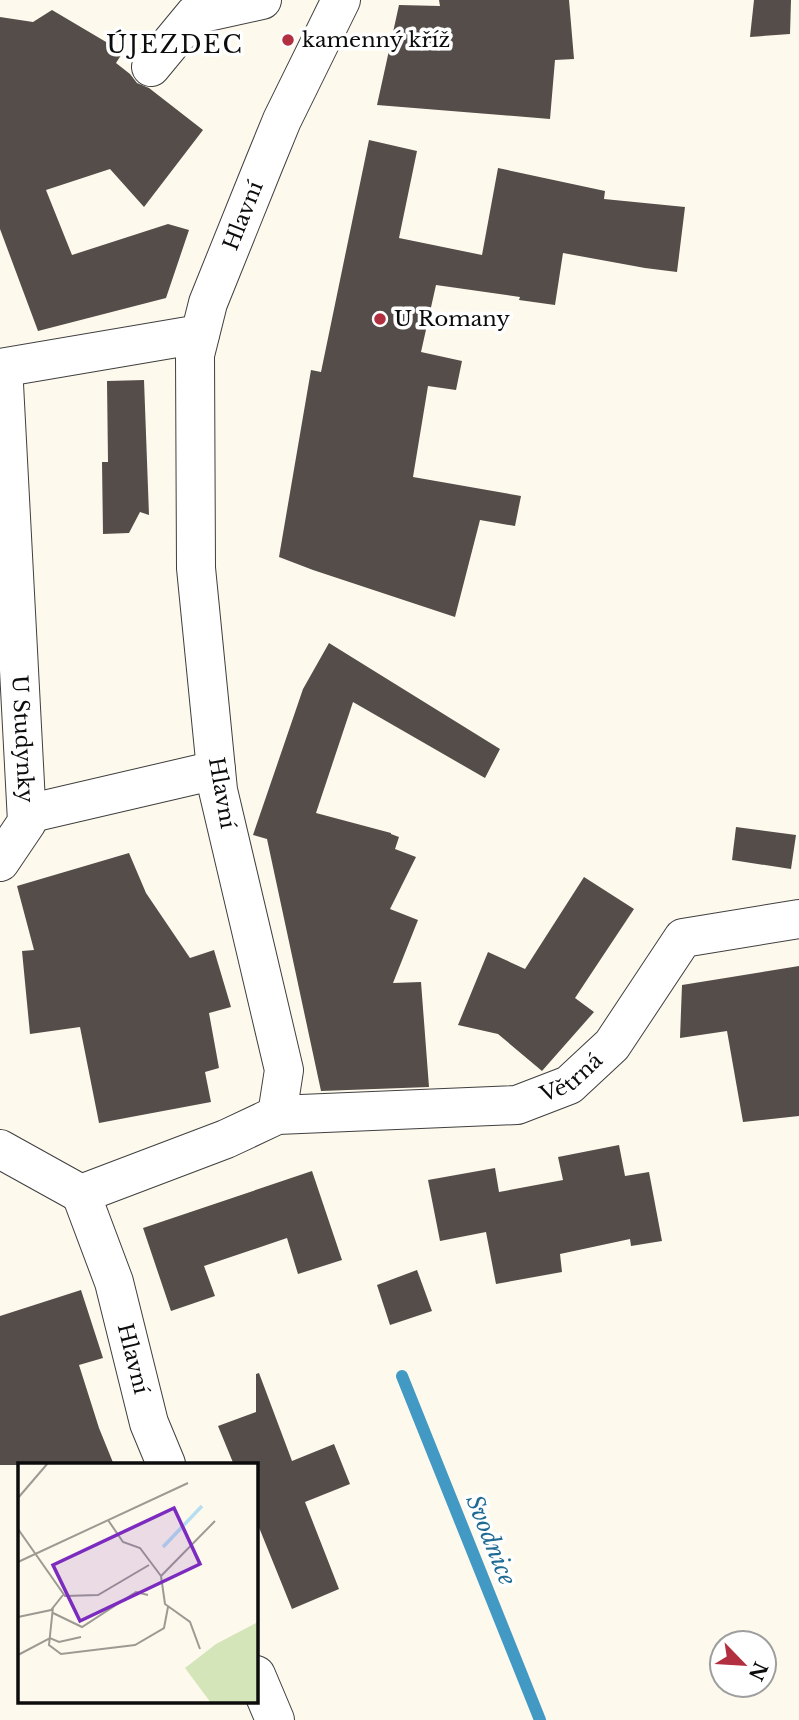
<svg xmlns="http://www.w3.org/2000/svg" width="799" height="1720" font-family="'Libre Baskerville',serif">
  <rect width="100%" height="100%" fill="#fef9ed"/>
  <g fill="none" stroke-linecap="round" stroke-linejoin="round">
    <path stroke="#4299c3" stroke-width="12" d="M402 1376 540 1720"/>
  </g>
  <g fill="#544d4a">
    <path d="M439 0H569L574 59 555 60 550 119 377 105 399 5 440 6Z"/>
    <path d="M754 0H791L790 34 750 37Z"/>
    <path d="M52 10 123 52 116 63 130 74 137 83 149 88 203 130 144 207 110 169 46 190 72 255 168 224 189 230 166 298 38 331 0 229V17L33 22Z"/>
    <path d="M369 140 417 151 399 238 482 255 498 168 605 191 604 199 685 207 677 272 645 268 563 253 555 305 519 300 520 297 436 285 421 352 462 361 456 390 428 386 413 477 521 496 515 526 480 520 455 617 313 570 279 557 311 370 321 372Z"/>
    <path d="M144 380 149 515 140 512 129 533 103 534 102 462H108L107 381Z"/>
    <path d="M329 643 500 749 485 778 353 702 316 813 391 833V834L399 837 395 849 416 857 390 909 418 920 393 983 421 982 429 1087 321 1091 267 839 253 835 303 689Z"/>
    <path d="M736 827 796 835 791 869 732 860Z"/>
    <path d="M129 853 146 893 190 958 214 950 231 1007 209 1013 219 1068 205 1072 211 1102 99 1123 80 1027 30 1034 22 951 34 950 17 886Z"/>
    <path d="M584 877 634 909 575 998 594 1012 542 1071 498 1034 458 1025 488 952 525 969Z"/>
    <path d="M799 966V1116L743 1122 727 1031 680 1038 682 985Z"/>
    <path d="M619 1145 625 1176 649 1172 662 1241 631 1246 630 1239 560 1254 562 1272 496 1284 486 1232 440 1241 428 1180 495 1168 499 1192 563 1180 558 1157Z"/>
    <path d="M312 1171 342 1260 298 1274 287 1238 204 1266 215 1296 171 1311 143 1228Z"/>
    <path d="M417 1270 432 1311 390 1325 377 1285Z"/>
    <path d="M81 1290 103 1358 79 1365 99 1428 114 1465H0V1316Z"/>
    <path d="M259 1373 292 1461 334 1444 350 1484 305 1502 339 1589 292 1609 256 1520V1465H234L218 1426 256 1412V1374Z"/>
  </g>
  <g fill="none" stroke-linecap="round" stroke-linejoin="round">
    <defs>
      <g id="street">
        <path d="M151 67 194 15 262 0"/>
        <path d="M0 368 200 334"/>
        <path id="s1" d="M0 371 4 384 27 822 0 862"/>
        <path d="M27 814 216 770"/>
        <path id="s2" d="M277 1115 284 1070 218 790 216 770 196 568 195 355 208 303 264 164 282 120 341 0"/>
        <path d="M0 1149 81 1194"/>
        <path id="s3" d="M81 1194 226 1139 277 1115 517 1105 569 1085 612 1045 683 938 799 919"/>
        <path id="s4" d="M81 1194 114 1282 149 1423 166 1464"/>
        <path d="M256 1675 275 1720"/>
      </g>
    </defs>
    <use href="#street" stroke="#3f3f3f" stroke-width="40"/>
    <use href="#street" stroke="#fff" stroke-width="38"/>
  </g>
  <g fill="#b22f3f" stroke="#fff" stroke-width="2.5">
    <circle cx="288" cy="40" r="7"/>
    <circle cx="380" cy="319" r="7"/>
  </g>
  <g text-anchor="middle" stroke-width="7" stroke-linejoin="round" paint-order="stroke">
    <g font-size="21" fill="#0c0c0c" stroke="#fff" text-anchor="start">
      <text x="302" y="47">kamenný kříž</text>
      <text x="394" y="326">U Romany</text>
    </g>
    <g font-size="21" fill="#0c0c0c" stroke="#fff">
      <text dy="7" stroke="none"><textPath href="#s2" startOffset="917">Hlavní</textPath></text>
      <text dy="7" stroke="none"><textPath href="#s1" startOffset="369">U Studynky</textPath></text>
      <text transform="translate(222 793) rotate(80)" y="7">Hlavní</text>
      <text dy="7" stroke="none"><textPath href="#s3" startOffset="513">Větrná</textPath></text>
      <text dy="7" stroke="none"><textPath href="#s4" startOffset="173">Hlavní</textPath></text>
    </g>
    <g font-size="23" font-style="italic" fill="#1f6a94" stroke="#fff">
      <text transform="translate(491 1540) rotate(68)" y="8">Svodnice</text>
    </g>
    <g font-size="24" letter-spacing="2" fill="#0c0c0c" stroke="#fff">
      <text x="175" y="53">ÚJEZDEC</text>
    </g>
  </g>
  <g transform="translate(18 1463)">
    <rect width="240" height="240" fill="#fef9ed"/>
    <path d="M240 159V240H193L167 205 198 181Z" fill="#d3e5b9"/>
    <path fill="none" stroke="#b5dff1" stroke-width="3.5" d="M145 84 184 43"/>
    <path fill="none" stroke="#9d9a93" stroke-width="2" d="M0 35 30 0M90 57 105 79 122 85 143 113M0 66 47 133 80 132 131 102M0 99 170 20M143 113 147 141 172 159 182 186M143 113 197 58M35 144 31 182 43 191 117 182 146 165 150 144M35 150 64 164 118 129 130 132M0 154 33 147 45 132M0 192 32 175 41 179 63 174"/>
    <path fill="#7b2cbf" fill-opacity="0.15" stroke="#7b2cbf" stroke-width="3.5" d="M156 45 182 101 62 158 35 102Z"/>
    <rect width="240" height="240" fill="none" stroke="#0c0c0c" stroke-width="3.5"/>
  </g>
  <g transform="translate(743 1664) rotate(115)"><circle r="33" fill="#ffffff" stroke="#9e9e9e" stroke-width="2"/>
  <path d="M0-5L12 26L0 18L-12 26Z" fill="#b22f3f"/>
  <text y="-10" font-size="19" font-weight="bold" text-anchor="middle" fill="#0c0c0c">N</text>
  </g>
</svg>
